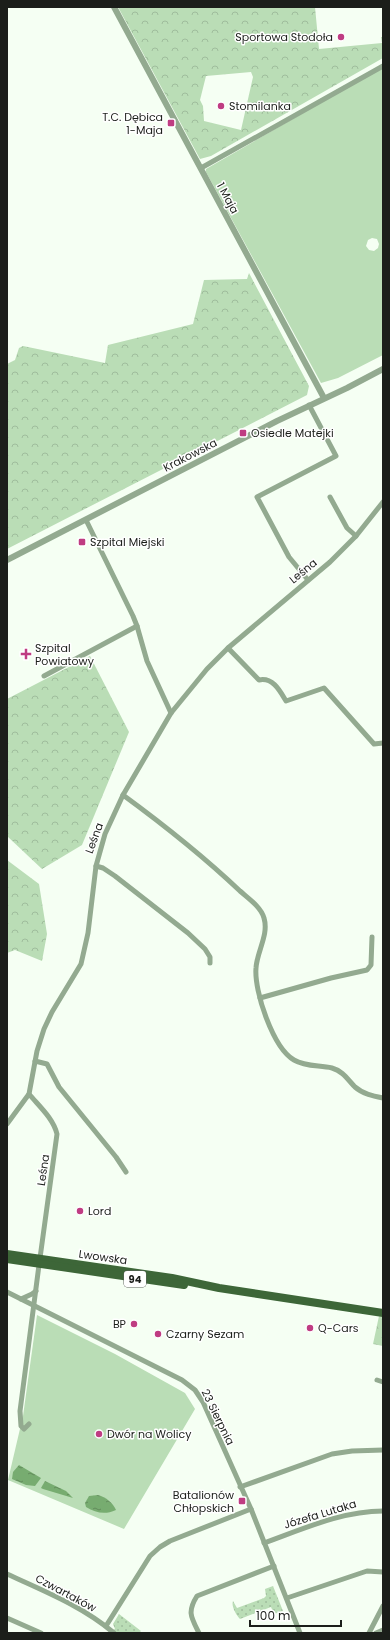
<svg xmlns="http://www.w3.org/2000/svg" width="390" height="1640" font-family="Poppins,sans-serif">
  <defs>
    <pattern id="grass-dots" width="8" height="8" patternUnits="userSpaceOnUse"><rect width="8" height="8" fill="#baddb6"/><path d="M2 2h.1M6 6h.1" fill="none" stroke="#9fbd9c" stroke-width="1.8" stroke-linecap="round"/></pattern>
    <pattern id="forest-crowns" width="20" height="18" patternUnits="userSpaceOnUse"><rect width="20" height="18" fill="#baddb6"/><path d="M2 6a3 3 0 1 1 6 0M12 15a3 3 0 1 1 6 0" fill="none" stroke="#9fbd9c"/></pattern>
    <pattern id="water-ripples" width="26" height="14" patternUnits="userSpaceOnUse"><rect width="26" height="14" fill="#77ac70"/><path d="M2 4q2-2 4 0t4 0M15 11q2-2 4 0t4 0" fill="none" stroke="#618b5b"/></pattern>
  </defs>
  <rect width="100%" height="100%" fill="#f5fff3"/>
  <g fill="url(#grass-dots)">
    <path d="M273 1586 283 1611 274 1614 271 1607 240 1619C236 1615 231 1606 233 1601L237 1608 264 1598 266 1596 265 1589Z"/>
    <path d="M119 1614 141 1631 139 1633H117L113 1630 115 1629 113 1624Z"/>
  </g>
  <g fill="url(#forest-crowns)" fill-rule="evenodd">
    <path d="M118 7H315L319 49 382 43 381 37H383V58L211 156 200 159ZM251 72 253 77 241 130 204 121 203 106 200 100 206 76Z"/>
    <path d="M249 273 309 386 307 395 7 549V364L15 360 19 348 23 346 105 363 108 345 193 324 204 280 247 279Z"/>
    <path d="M90 656 129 732 82 845 42 869 7 836V699Z"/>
    <path d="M7 860 39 884 47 934 42 961 15 950 7 953Z"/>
    <path d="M379 1316 383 1317V1346L373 1344Z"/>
  </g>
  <g fill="#baddb6" fill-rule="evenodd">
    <path d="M383 67V355L338 378 321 383 206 172V169ZM372 238 377 239 379 244 378 248 374 251 369 250 366 246 368 240Z"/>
    <path d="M37 1315 115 1354 185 1393 195 1409 124 1529 8 1480 23 1416Z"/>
  </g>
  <g fill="url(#water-ripples)">
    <path d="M19 1465 41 1478 35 1486 26 1485 12 1479 13 1472Z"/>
    <path d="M45 1481 66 1491 73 1498 43 1489 41 1488Z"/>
    <path d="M98 1495C106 1497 113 1503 116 1510 105 1515 96 1513 86 1507L85 1503 89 1496Z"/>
  </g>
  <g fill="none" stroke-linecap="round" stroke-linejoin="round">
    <g stroke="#93aa90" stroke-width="5">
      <path d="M201 168 383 66"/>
      <path d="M330 497 347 528 356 536"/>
      <path d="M86 520 133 616 137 626 147 661 171 713"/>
      <path d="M308 580 289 557 257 497 336 456 309 405"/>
      <path d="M228 648 259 680C273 677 280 691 286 701L324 688 374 744 383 743"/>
      <path d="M44 676 137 626"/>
      <path d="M123 795C164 825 203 856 240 891 248 898 261 907 264 918 269 935 257 951 256 968 254 991 273 1048 294 1060 306 1067 319 1065 332 1068 343 1071 348 1080 355 1087 363 1094 373 1096 383 1098"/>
      <path d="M96 866 103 868 115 876 188 933 205 949 210 957V963"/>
      <path d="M260 998 331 978 367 970 371 965 372 937"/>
      <path d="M35 1061 47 1064 59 1087 116 1157 126 1172"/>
      <path d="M29 1094C39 1106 53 1118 57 1134L40 1258"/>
      <path d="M7 1124 29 1094 37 1051 44 1029 52 1012 81 964 88 933 96 866 105 834 123 795 171 713 207 669 228 648 330 562 356 536 383 502"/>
      <path d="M7 1292 182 1380 195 1390 203 1402 251 1509 300 1633"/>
      <path d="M21 1299 32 1294 36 1291"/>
      <path d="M377 1380 383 1382"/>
      <path d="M29 1424 24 1429 21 1426 20 1411 39 1265"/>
      <path d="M240 1487 332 1454 352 1451 383 1450"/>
      <path d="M264 1543C303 1529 342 1511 383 1511"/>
      <path d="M7 1574C44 1591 82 1606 114 1633"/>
      <path d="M287 1598 367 1571 383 1572"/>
      <path d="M7 1618 41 1633"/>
      <path d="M106 1626 150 1556 160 1547 170 1541 251 1509"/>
      <path d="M199 1633C191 1617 187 1612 197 1596L274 1566"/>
      <path d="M369 1633 383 1606"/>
      <path d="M376 1633 383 1630"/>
    </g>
    <g stroke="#93aa90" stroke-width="6">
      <path d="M114 7 324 398"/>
      <path d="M7 560 277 421 347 388 383 369"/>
    </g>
    <g stroke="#3d6638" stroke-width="8">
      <path d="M7 1254 172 1278 219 1288 383 1313"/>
      <path d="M7 1259 184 1285"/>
    </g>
  </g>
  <g fill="#bf3c82" stroke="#fff" stroke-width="1.5">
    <circle cx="341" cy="37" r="4"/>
    <circle cx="221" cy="106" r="4"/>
    <rect x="167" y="119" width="8" height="8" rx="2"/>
    <rect x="239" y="429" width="8" height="8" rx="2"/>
    <rect x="78" y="538" width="8" height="8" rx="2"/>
    <path d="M24 648h4v4h4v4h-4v4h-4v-4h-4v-4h4z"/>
    <circle cx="80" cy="1211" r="4"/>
    <circle cx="134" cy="1324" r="4"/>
    <circle cx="310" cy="1328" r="4"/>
    <circle cx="158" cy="1334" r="4"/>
    <circle cx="99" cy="1434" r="4"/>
    <rect x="238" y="1497" width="8" height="8" rx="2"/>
  </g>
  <g text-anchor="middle" stroke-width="3" stroke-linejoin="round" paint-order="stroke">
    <rect fill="#fff" stroke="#5f625f" stroke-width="1" x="124" y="1271" width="22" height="16" rx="3"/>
    <g font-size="10" font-weight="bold" fill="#1b1e1a">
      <text x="135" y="1283">94</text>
    </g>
    <g font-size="11" fill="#1b1e1a" stroke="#fff" text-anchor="start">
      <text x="333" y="41" text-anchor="end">Sportowa Stodoła</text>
      <text x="229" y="110">Stomilanka</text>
      <text x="163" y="121" text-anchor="end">T.C. Dębica<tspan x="163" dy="13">1-Maja</tspan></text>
      <text x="251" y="437">Osiedle Matejki</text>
      <text x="90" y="546">Szpital Miejski</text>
      <text x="35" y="652">Szpital<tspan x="35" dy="13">Powiatowy</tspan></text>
      <text x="88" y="1215">Lord</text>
      <text x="126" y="1328" text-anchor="end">BP</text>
      <text x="318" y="1332">Q-Cars</text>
      <text x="166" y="1338">Czarny Sezam</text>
      <text x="107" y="1438">Dwór na Wolicy</text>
      <text x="234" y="1499" text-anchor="end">Batalionów<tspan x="234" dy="13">Chłopskich</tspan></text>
    </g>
    <g font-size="11" fill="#1b1e1a" stroke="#fff">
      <text transform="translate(228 198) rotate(62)" y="4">1 Maja</text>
      <text transform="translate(190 455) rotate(-27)" y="4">Krakowska</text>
      <text transform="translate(303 571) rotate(-39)" y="4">Leśna</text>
      <text transform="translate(94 838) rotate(-70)" y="4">Leśna</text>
      <text transform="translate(43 1170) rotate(-82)" y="4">Leśna</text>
      <text transform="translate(103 1257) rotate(8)" y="4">Lwowska</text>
      <text transform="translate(218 1417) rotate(64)" y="4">23 Sierpnia</text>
      <text transform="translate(320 1514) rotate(-17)" y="4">Józefa Lutaka</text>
      <text transform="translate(66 1593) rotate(28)" y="4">Czwartaków</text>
    </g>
  </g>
  <rect width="390" height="1640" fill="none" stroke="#1b1e1a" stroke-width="16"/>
  <path d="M250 1620v6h91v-6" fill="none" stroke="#1b1e1a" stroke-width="2"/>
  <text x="256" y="1620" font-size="12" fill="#1b1e1a" stroke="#ffffff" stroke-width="3" paint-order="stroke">100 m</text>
</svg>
